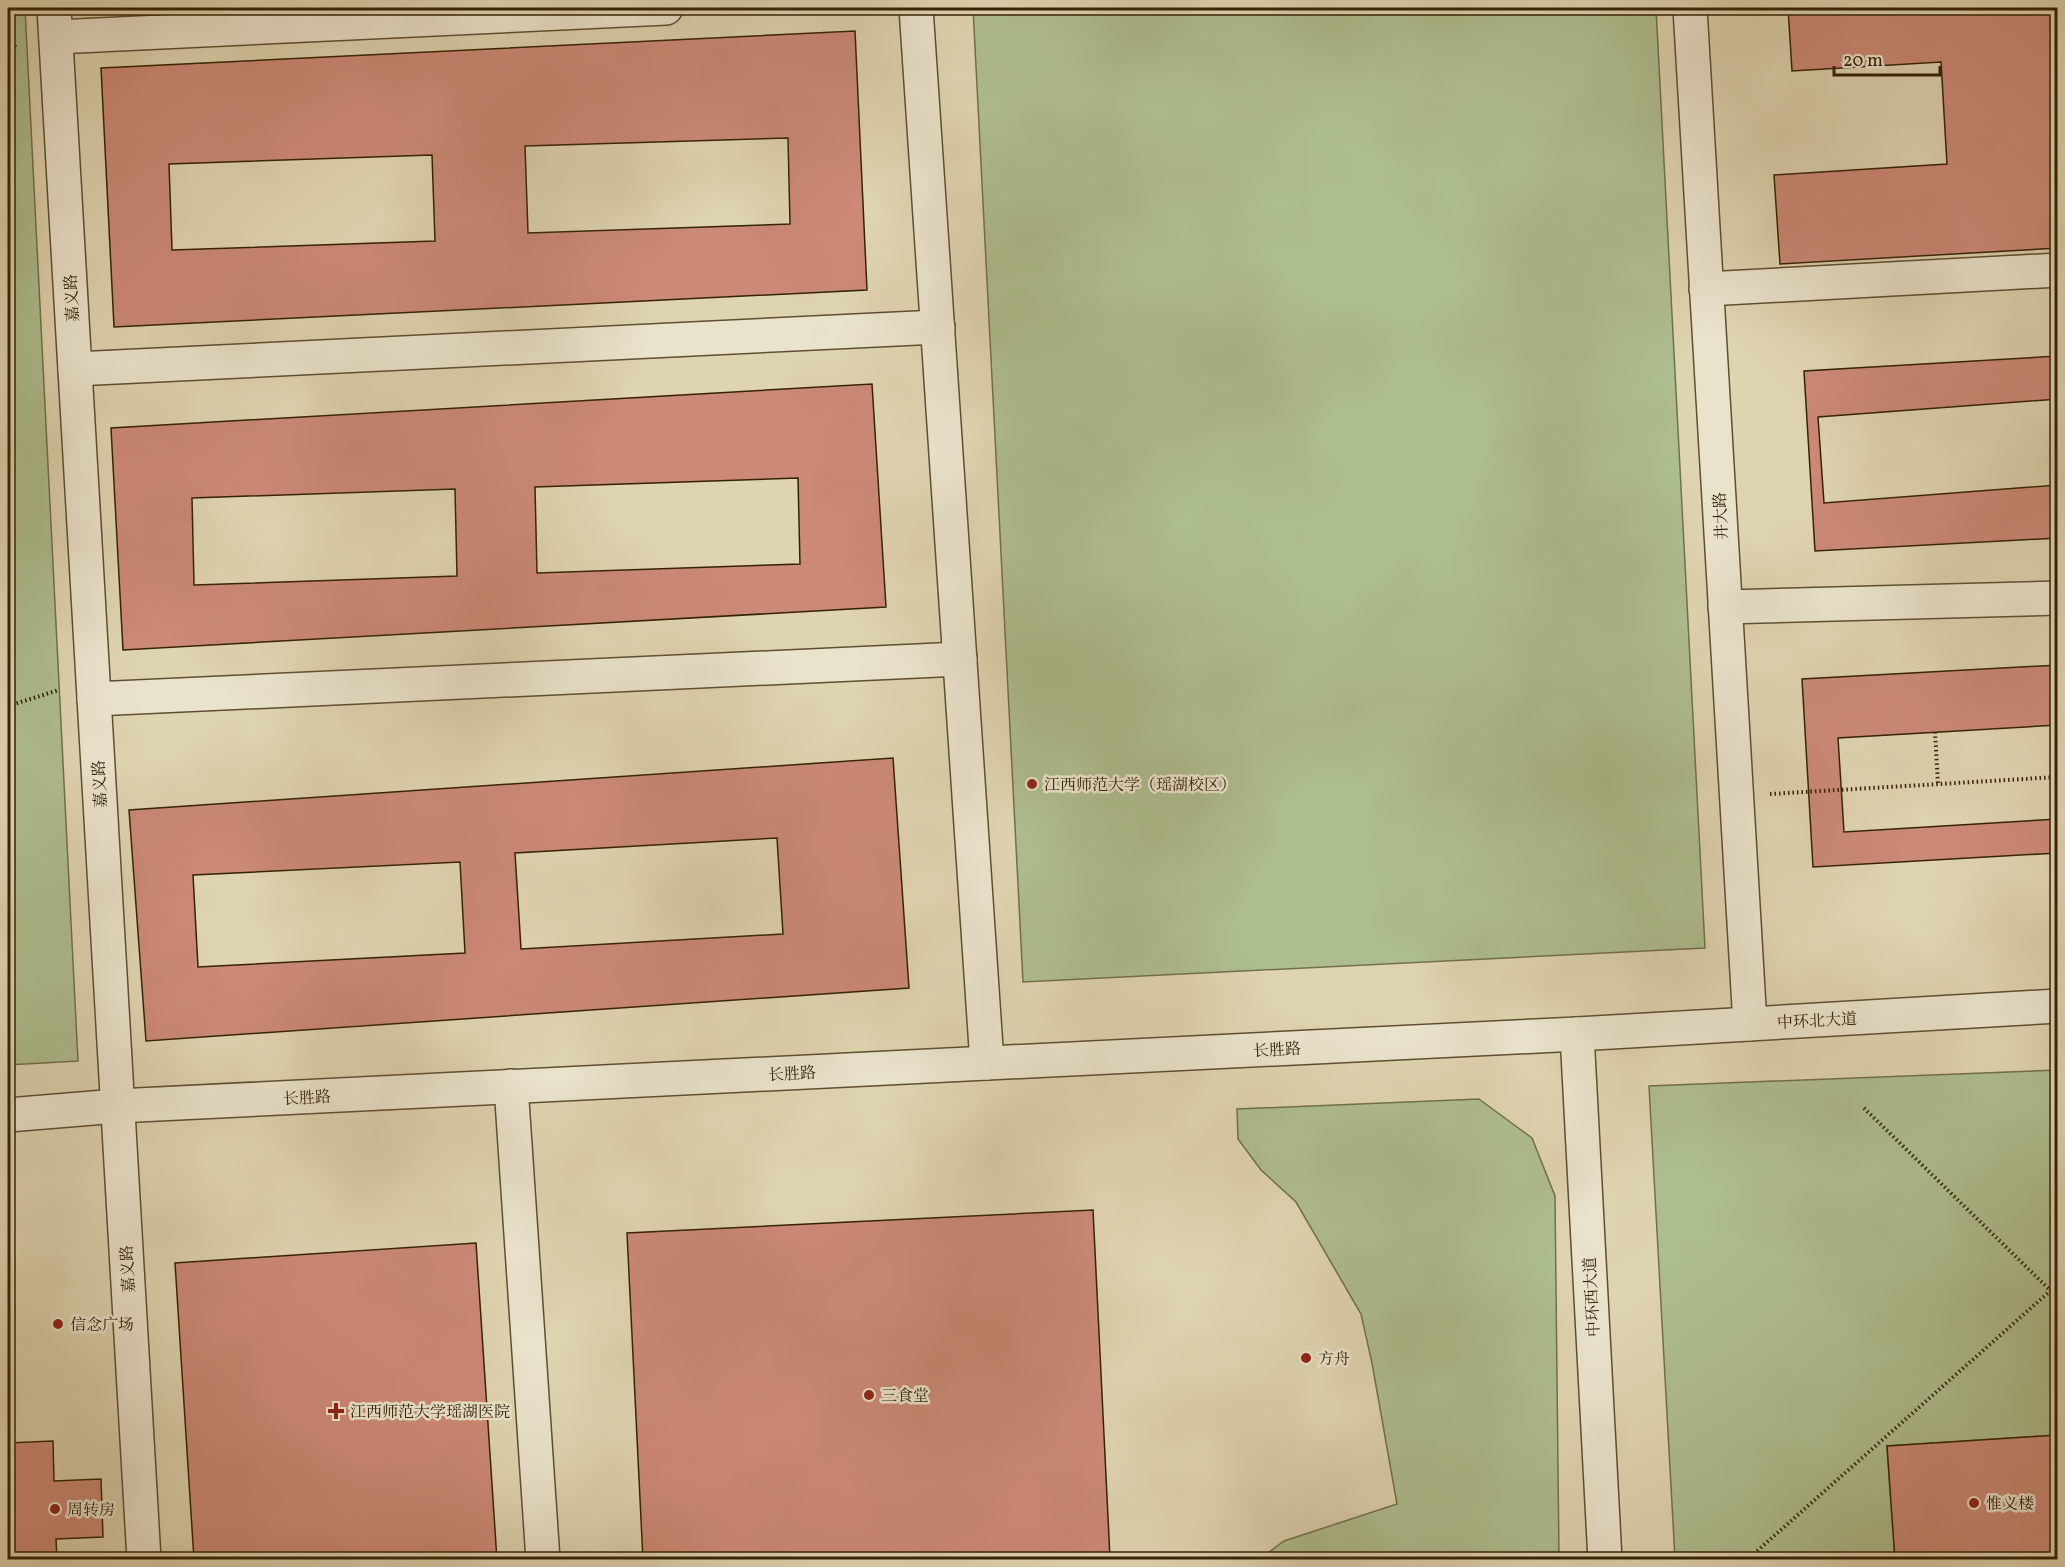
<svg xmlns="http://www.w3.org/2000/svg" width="2065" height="1567" font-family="Vollkorn,'Noto Serif SC',serif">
  <rect width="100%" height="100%" fill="#dfd4b0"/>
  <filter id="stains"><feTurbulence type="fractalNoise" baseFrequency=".00333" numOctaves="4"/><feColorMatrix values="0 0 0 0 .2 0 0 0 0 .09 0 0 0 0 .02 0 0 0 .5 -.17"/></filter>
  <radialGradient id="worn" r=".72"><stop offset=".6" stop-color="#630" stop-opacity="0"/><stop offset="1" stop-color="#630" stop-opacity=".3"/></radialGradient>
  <g fill="#aebd8e" stroke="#71704a" stroke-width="1.5">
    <path d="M8 8H25L78 1061 8 1065Z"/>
    <path d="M973 8H1656L1705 948 1023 982Z"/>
    <path d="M2057 1070V1435L1887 1446 1895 1559H1675L1649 1086Z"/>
    <path d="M1479 1099 1532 1138 1555 1196 1559 1559H1263L1265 1555 1284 1541 1397 1504 1372 1363 1361 1314 1296 1202 1261 1170 1238 1139 1237 1109Z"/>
  </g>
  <g fill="#cc8976" stroke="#342207" stroke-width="1.5" fill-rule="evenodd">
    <path d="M1788 8H2058V248L1780 264 1774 175 1947 164 1941 62 1792 71Z"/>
    <path d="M855 31 867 290 114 327 101 68ZM788 138 790 224 528 233 525 146ZM432 155 435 241 172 250 169 164Z"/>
    <path d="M2058 356V399L1818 417 1824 503 2058 485V538L1815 551 1804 371Z"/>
    <path d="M872 384 886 607 123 650 111 428ZM798 478 800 564 537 573 535 487ZM455 489 457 576 194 585 192 498Z"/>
    <path d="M2058 665V725L1838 738 1844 832 2058 819V853L1813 867 1802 679Z"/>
    <path d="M893 758 909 988 146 1041 129 810ZM777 838 783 934 521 949 515 853ZM460 862 465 953 198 967 193 875Z"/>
    <path d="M1093 1210 1110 1558 643 1560 627 1233Z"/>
    <path d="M476 1243 497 1560H194L175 1263Z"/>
    <path d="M2058 1435V1560H1895L1887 1446Z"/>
    <path d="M53 1441 54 1481 101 1479 103 1537 56 1539 57 1560H8V1443Z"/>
  </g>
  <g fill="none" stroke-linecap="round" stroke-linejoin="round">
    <defs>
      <g id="minor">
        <path d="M54 8 144 1560"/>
        <path d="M916 8 987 1063"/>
        <path d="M1690 8 1750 1024"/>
        <path d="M56 37 666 8"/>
        <path d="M1706 289 2058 270"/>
        <path d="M75 369 938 327"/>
        <path d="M1725 607 2058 598"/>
        <path d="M94 699 960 659"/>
        <path d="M1577 1034 1605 1560"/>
        <path d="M511 1086 543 1560"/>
        <path d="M8 1115 117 1106 1577 1034 2058 1006"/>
      </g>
    </defs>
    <use href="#minor" stroke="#5f4e31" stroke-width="36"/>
    <g stroke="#342207" stroke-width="4" stroke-dasharray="1.5 3" stroke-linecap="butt">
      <path d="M8 41 16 47"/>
      <path d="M8 706 59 690"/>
      <path d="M1935 732 1938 784"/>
      <path d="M1770 794 2058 777"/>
      <path d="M1864 1108 2058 1298"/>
      <path d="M1747 1560 2058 1284"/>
    </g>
    <use href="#minor" stroke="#eae3cc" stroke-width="33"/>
  </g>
  <g fill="#8f2418" stroke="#eae3cc" stroke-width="2">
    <circle cx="1032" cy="784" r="6"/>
    <circle cx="58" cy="1324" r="6"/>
    <circle cx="1306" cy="1358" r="6"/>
    <circle cx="869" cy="1395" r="6"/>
    <path d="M333 1402h6v6h6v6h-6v6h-6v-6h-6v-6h6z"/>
    <circle cx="1974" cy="1503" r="6"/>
    <circle cx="55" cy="1509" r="6"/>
  </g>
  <g text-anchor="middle" stroke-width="5" stroke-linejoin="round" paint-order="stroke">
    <g font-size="16" fill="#342207" stroke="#eae3cc">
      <text transform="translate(71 298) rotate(-93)" y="6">嘉义路</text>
      <text transform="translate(1720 516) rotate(-93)" y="6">井大路</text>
      <text transform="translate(99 784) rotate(-93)" y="6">嘉义路</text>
      <text transform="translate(1817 1020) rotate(-3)" y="6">中环北大道</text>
      <text transform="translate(1277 1049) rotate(-3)" y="6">长胜路</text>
      <text transform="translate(792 1073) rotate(-3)" y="6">长胜路</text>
      <text transform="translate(307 1097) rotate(-3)" y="6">长胜路</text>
      <text transform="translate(127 1269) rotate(-93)" y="6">嘉义路</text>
      <text transform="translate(1591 1297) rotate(-93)" y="6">中环西大道</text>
    </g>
    <g font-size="16" fill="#342207" stroke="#eae3cc" text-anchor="start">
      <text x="1044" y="790">江西师范大学（瑶湖校区）</text>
      <text x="70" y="1330">信念广场</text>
      <text x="1318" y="1364">方舟</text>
      <text x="881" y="1401">三食堂</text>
      <text x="350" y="1417">江西师范大学瑶湖医院</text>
      <text x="1986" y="1509">惟义楼</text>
      <text x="67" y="1515">周转房</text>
    </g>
  </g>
  <rect width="2065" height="1567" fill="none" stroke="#dfd4b0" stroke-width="30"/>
  <rect x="9" y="9" width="2047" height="1549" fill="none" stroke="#342207" stroke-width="3"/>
  <rect x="15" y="15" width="2035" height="1537" fill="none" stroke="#342207" stroke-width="1.5"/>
  <path d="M1834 66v9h106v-9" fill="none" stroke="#342207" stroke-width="3"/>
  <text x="1843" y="66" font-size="18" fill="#342207" stroke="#eae3cc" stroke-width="4.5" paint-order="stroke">20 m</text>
  <rect width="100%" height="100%" filter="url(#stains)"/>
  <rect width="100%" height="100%" fill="url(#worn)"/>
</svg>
